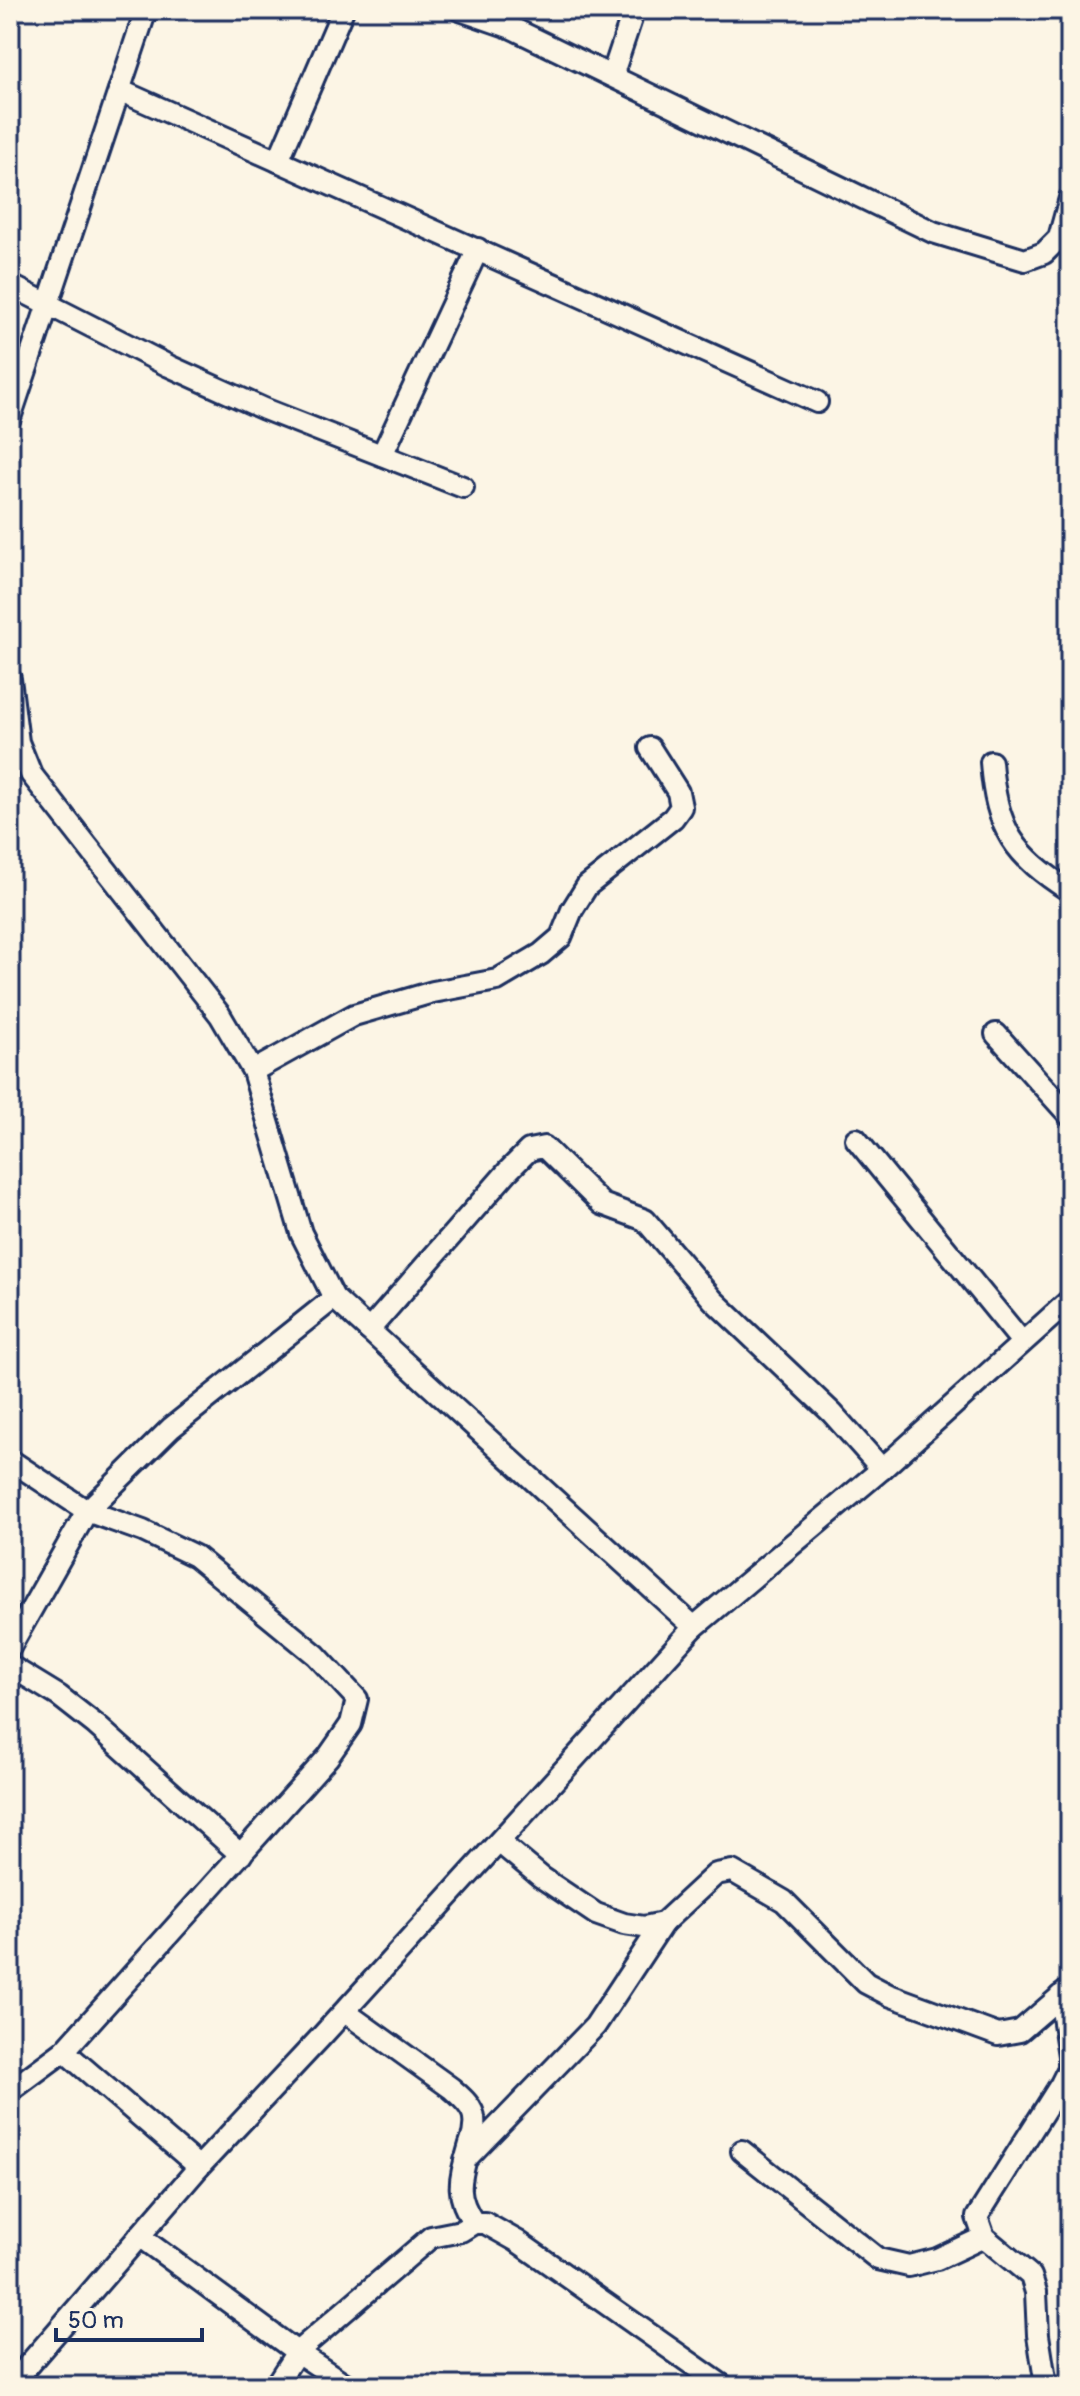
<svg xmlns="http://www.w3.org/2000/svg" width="1080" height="2396" font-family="Pangolin,sans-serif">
  <rect width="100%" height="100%" fill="#fcf5e5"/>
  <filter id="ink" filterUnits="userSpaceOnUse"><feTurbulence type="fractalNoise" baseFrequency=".0125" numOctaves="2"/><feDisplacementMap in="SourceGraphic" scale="16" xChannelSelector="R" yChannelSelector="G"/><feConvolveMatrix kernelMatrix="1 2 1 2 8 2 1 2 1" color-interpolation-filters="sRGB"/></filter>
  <g filter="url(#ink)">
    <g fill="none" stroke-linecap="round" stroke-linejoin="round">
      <defs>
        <g id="street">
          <path d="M460 10 512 28 933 232 1025 260 1044 253 1059 238 1070 198"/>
          <path d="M612 76 634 10"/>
          <path d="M119 90 817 402"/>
          <path d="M278 161 343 10"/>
          <path d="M10 285 169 366 264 409 463 487"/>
          <path d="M10 418 146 10"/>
          <path d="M382 455 478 249"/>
          <path d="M10 679 18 742 31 774 220 1015 253 1071 301 1233 334 1298 694 1627"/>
          <path d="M991 762C996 830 1014 855 1070 891"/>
          <path d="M996 1034 1070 1116"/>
          <path d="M253 1071 354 1015 433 992 497 980 541 954 561 937 572 910 587 886 673 818 681 807 678 792 650 748"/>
          <path d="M856 1139 1022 1342"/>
          <path d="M369 1330 508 1171 529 1150 544 1147 602 1204 645 1220 713 1300 832 1413 882 1469"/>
          <path d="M10 1460 87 1511 143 1531 195 1556 316 1655 357 1699 351 1724 328 1757 64 2051 10 2091"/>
          <path d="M10 1647 87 1511 171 1428 334 1298"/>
          <path d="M10 1666 59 1696 96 1725 241 1855"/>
          <path d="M499 1842 541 1877 596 1914 624 1924 644 1927 663 1923 716 1874 732 1871 784 1901 866 1983 889 1995 998 2035 1020 2031 1070 1988"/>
          <path d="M345 2012 451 2088C460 2096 473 2106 474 2118 475 2126 473 2137 470 2144 461 2177 453 2193 474 2223"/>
          <path d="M64 2051 199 2167"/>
          <path d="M742 2151 878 2259 909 2266 937 2259 984 2237"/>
          <path d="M465 2160 595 2026 663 1923"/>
          <path d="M139 2236 297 2352 348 2386"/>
          <path d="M10 2386 199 2167 320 2038 694 1627 882 1469 1070 1300"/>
          <path d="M275 2386 297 2352 431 2237 461 2231 474 2223H485L517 2241 723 2386"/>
          <path d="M1046 2386 1038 2335 1036 2292 1031 2276 984 2237 977 2217 1061 2084 1069 2068V2056L1060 1996"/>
        </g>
      </defs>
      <use href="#street" stroke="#1b2f5e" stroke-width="26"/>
      <use href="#street" stroke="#fcf5e5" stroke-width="20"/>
    </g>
  </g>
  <rect width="1080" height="2396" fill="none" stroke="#fcf5e5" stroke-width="40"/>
  <rect x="20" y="20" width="1040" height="2356" fill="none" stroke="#1b2f5e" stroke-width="3" filter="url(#ink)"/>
  <path d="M56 2328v12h146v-12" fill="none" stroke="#1b2f5e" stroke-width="4"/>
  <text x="68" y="2328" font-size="24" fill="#1b2f5e" stroke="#fcf5e5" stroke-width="6" paint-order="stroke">50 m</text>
</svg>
